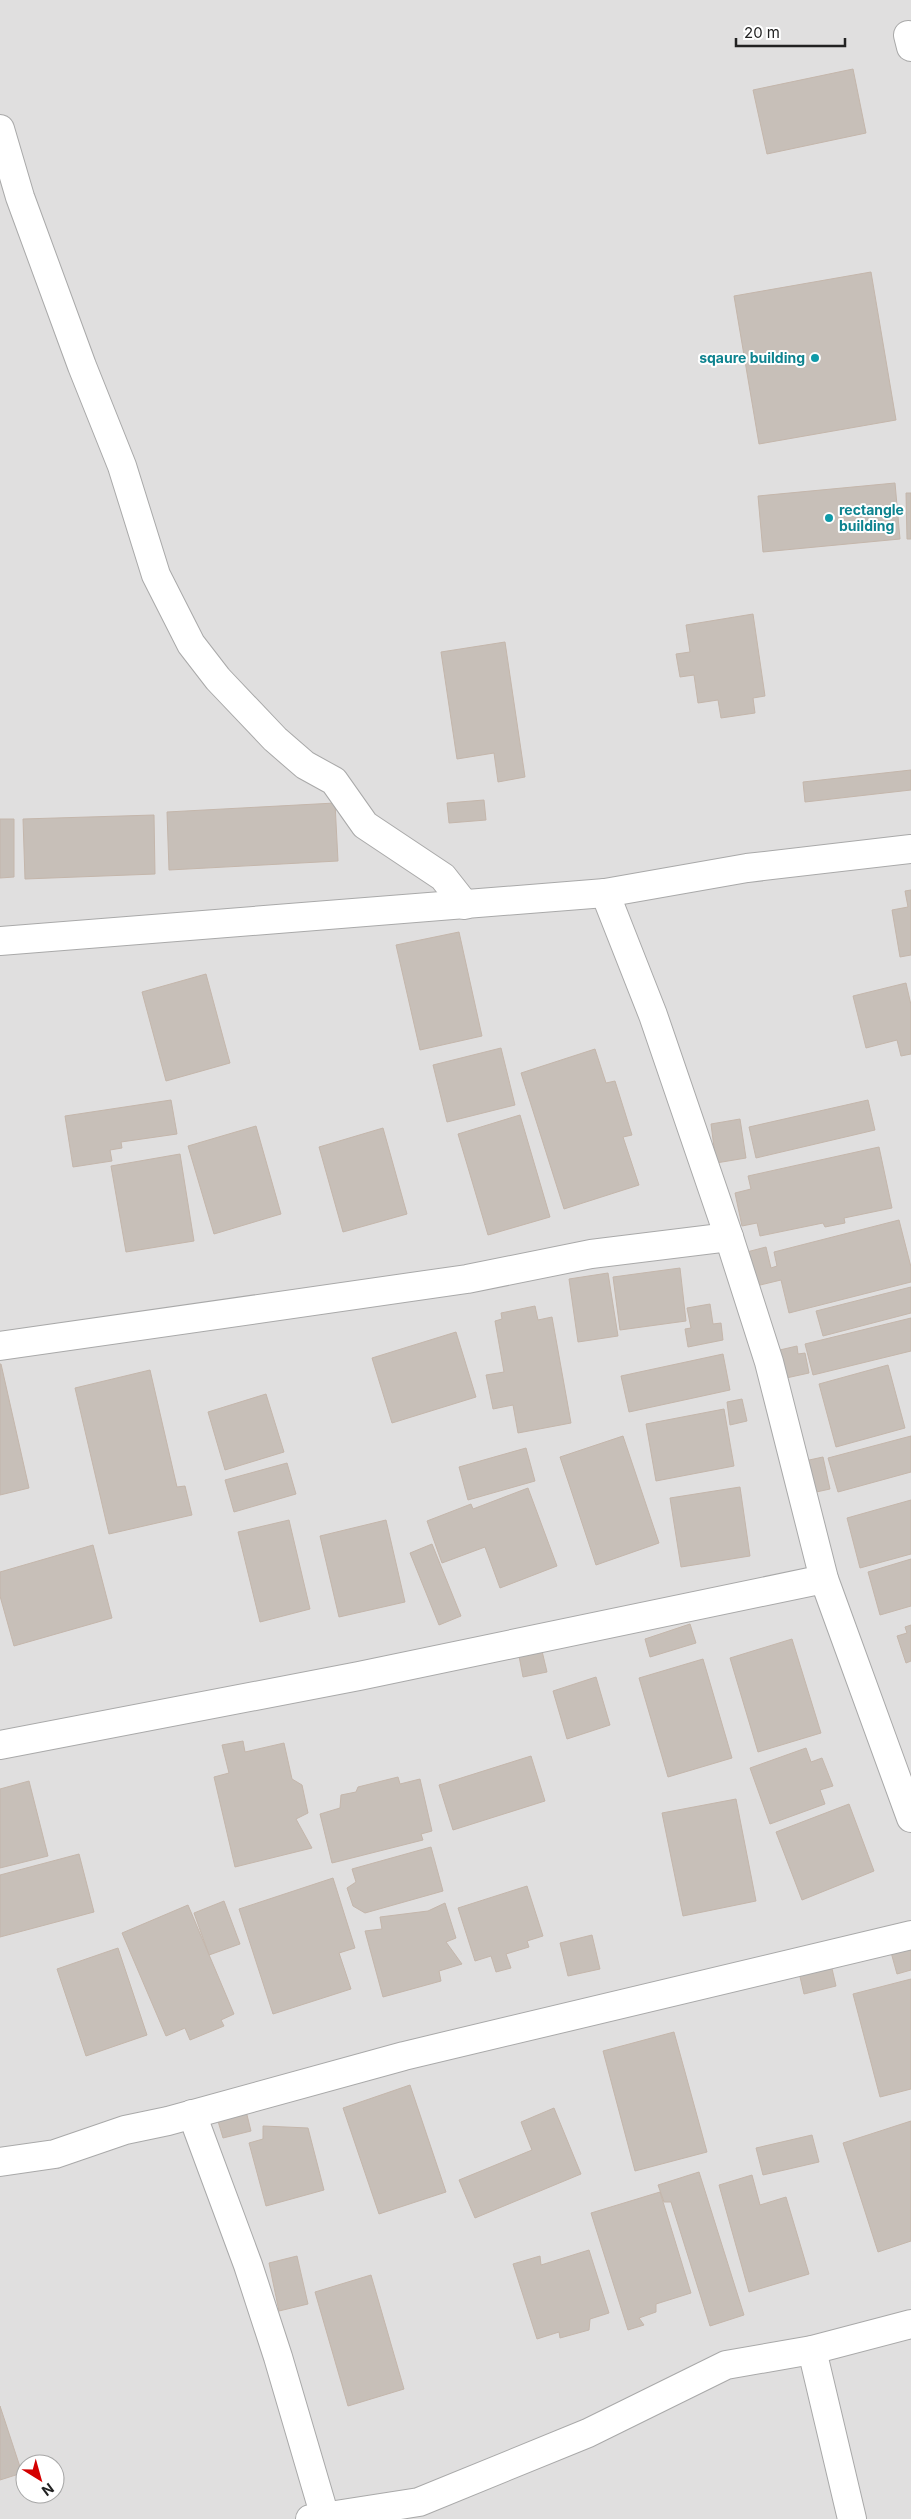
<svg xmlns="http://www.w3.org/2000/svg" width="911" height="2519" font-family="Inter,sans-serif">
  <rect width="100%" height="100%" fill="#f2efe9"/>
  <path fill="#e0dfdf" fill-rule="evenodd" d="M0 0H911V2519H0ZM25 2464H55V2494H25Z"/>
  <g fill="#c7bfb8" stroke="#c4b6ab">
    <path d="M853 69 866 133 767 154 753 90Z"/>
    <path d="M871 272 896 420 759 444 734 296Z"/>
    <path d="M895 483 900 539 763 552 758 496Z"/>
    <path d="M906 493H911V539H907Z"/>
    <path d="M753 614 765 696 753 698 755 713 721 718 718 700 698 703 694 675 680 677 676 654 690 652 686 625Z"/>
    <path d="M505 642 525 777 498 782 494 753 457 759 441 652Z"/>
    <path d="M911 770V790L805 802 803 782Z"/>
    <path d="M484 800 486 820 449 823 447 803Z"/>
    <path d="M335 803 338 861 169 870 167 812Z"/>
    <path d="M154 815 155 874 25 879 23 819Z"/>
    <path d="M0 819H14V877L0 878Z"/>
    <path d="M911 890V955L900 957 892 910 908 907 905 891Z"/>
    <path d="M459 932 482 1036 420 1050 396 945Z"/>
    <path d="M206 974 230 1063 166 1081 142 992Z"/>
    <path d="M906 983 911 1005V1054L901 1056 897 1040 866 1048 853 996Z"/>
    <path d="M501 1048 515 1105 447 1122 433 1065Z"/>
    <path d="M595 1049 606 1083 615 1081 632 1135 623 1137 639 1185 564 1209 521 1073Z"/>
    <path d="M171 1100 177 1134 121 1142 122 1148 110 1150 112 1161 73 1167 65 1116Z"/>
    <path d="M868 1100 875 1130 756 1158 749 1127Z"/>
    <path d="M520 1115 550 1217 488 1235 458 1134Z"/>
    <path d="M740 1119 746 1158 716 1163 711 1124Z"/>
    <path d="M256 1126 281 1214 214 1234 188 1146Z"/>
    <path d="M383 1128 407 1214 343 1232 319 1147Z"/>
    <path d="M879 1147 892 1208 844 1218 845 1223 825 1227 823 1223 760 1236 757 1223 742 1226 735 1193 751 1189 748 1176Z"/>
    <path d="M180 1154 194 1241 126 1252 111 1166Z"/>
    <path d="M899 1220 911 1267V1282L789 1313 781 1280 752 1287 743 1253 766 1247 771 1268 777 1266 774 1252Z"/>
    <path d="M680 1268 686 1321 620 1330 613 1277Z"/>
    <path d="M608 1273 618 1336 578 1342 569 1279Z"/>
    <path d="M911 1287V1313L823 1336 816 1311Z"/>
    <path d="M710 1304 713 1324 721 1323 723 1340 688 1347 685 1329 691 1328 687 1308Z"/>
    <path d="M535 1306 538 1320 552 1317 571 1423 518 1433 513 1405 493 1409 486 1375 504 1372 495 1321 502 1319 501 1313Z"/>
    <path d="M911 1318V1351L813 1375 805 1344Z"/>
    <path d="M456 1332 476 1397 392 1423 372 1358Z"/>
    <path d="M797 1346 798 1354 805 1353 809 1373 777 1380 771 1352Z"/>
    <path d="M723 1354 730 1390 629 1412 621 1376Z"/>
    <path d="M1 1364 29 1488 0 1495V1364Z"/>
    <path d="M888 1365 905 1428 836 1447 819 1384Z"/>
    <path d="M150 1370 177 1487 185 1486 192 1515 109 1534 75 1388Z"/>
    <path d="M266 1394 284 1452 225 1470 208 1412Z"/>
    <path d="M742 1399 747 1421 730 1425 727 1402Z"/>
    <path d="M724 1409 734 1466 656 1481 646 1424Z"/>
    <path d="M623 1436 659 1543 596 1565 560 1457Z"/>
    <path d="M911 1436V1472L838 1492 828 1458Z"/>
    <path d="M526 1448 535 1481 468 1500 459 1467Z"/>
    <path d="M823 1457 830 1489 807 1494 800 1462Z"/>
    <path d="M287 1463 296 1494 234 1512 225 1480Z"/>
    <path d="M740 1487 750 1556 681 1567 670 1498Z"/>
    <path d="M528 1488 557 1566 500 1588 485 1547 442 1563 427 1521 471 1504 473 1509Z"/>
    <path d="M911 1500V1554L860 1568 847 1518Z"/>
    <path d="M289 1520 310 1609 260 1622 238 1532Z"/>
    <path d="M386 1520 405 1602 339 1617 320 1536Z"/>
    <path d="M432 1544 461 1616 439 1625 410 1553Z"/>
    <path d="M93 1545 112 1618 14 1646 0 1596V1572Z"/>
    <path d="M911 1559V1606L880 1615 868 1572Z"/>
    <path d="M690 1624 696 1643 650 1657 645 1639Z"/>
    <path d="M911 1625V1661L906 1663 897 1636 907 1633 905 1627Z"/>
    <path d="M792 1639 821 1733 758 1752 730 1658Z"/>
    <path d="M542 1651 547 1672 523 1677 519 1656Z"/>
    <path d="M703 1659 732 1758 668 1777 639 1678Z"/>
    <path d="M596 1677 610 1725 567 1739 553 1691Z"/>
    <path d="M243 1741 245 1752 284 1743 292 1779 302 1785 308 1813 296 1819 312 1848 235 1867 214 1777 229 1773 222 1745Z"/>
    <path d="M806 1748 811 1762 822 1758 833 1786 820 1790 825 1804 770 1824 750 1768Z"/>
    <path d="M531 1756 545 1801 453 1830 439 1785Z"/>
    <path d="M398 1777 400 1784 420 1779 432 1831 421 1834 423 1840 332 1863 320 1814 340 1808 341 1795 356 1792 358 1787Z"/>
    <path d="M29 1781 48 1856 0 1868V1789Z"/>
    <path d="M736 1799 756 1901 683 1916 662 1813Z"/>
    <path d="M849 1804 874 1871 802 1900 776 1832Z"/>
    <path d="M431 1847 443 1891 365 1913 353 1906 347 1888 356 1882 352 1869Z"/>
    <path d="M79 1854 94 1912 0 1937V1875Z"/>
    <path d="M333 1878 355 1948 339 1953 351 1989 273 2014 239 1909Z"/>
    <path d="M527 1886 543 1936 527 1941 529 1947 506 1954 511 1968 496 1972 491 1956 475 1961 458 1908Z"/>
    <path d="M224 1901 240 1944 209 1955 194 1913Z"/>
    <path d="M445 1903 456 1938 446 1942 462 1964 439 1971 441 1981 383 1997 365 1931 382 1929 380 1917 428 1911Z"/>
    <path d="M188 1905 234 2014 221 2020 224 2026 190 2040 185 2028 166 2036 122 1933Z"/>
    <path d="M592 1935 600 1969 568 1976 560 1943Z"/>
    <path d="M911 1939V1970L897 1974 889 1945Z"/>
    <path d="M118 1948 147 2035 86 2056 57 1969Z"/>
    <path d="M830 1960 836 1986 804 1994 798 1968Z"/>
    <path d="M911 1979V2089L880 2097 853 1994Z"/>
    <path d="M674 2032 707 2152 635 2171 603 2051Z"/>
    <path d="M410 2085 446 2192 379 2214 343 2108Z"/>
    <path d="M244 2103 251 2131 223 2138 215 2111Z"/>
    <path d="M554 2108 581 2174 475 2218 459 2180 532 2150 521 2122Z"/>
    <path d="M911 2121V2241L878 2252 843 2143Z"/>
    <path d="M263 2126 308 2128 324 2190 266 2206 249 2143 263 2139Z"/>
    <path d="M812 2135 819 2162 763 2175 756 2148Z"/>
    <path d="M699 2172 744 2315 710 2326 671 2202H664L658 2185Z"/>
    <path d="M752 2175 760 2205 786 2197 809 2274 749 2292 719 2185Z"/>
    <path d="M660 2192 691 2293 656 2304V2312L639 2318 644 2325 628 2330 591 2213Z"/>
    <path d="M589 2250 609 2313 590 2319 589 2330 560 2338 559 2332 537 2339 513 2264 540 2256 541 2265Z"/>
    <path d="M297 2256 308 2304 279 2311 269 2263Z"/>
    <path d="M371 2275 404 2389 348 2406 315 2292Z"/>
    <path d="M0 2406 22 2473 0 2480Z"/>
  </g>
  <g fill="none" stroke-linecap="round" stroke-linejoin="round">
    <defs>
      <g id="minor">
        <path d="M908 35 911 47"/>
        <path d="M0 129 20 197 82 366 122 466 156 575 191 644 218 679 275 739 305 765 334 781 365 825 443 877 465 905"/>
        <path d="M605 893 653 1015 729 1237 769 1362 824 1579 911 1818"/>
        <path d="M0 941 605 893 747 868 911 849"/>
        <path d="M0 1346 467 1279 591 1254 729 1237"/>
        <path d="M0 1745 359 1676 824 1579"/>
        <path d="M192 2114 248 2265 278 2357 325 2517"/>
        <path d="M0 2162 55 2154 125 2130 168 2121 404 2056 911 1935"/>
        <path d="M812 2350 852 2519"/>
        <path d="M310 2519 419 2502 588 2433 726 2365 812 2350 911 2324"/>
      </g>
    </defs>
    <use href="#minor" stroke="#a9a9a9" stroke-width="30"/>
    <use href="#minor" stroke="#fff" stroke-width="28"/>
  </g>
  <g fill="#0f9aa8" stroke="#fff" stroke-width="2">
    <circle cx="815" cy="358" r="5"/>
    <circle cx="829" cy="518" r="5"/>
  </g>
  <g text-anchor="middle" stroke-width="4" stroke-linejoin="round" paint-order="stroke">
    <g font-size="14" font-weight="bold" fill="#0d838f" stroke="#fff" text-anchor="end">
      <text x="805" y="363">sqaure building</text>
      <text x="839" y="515" text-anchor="start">rectangle<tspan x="839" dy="16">building</tspan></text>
    </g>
  </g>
  <g transform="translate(40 2479) rotate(143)"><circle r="24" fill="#ffffff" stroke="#a7a7a7"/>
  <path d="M0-4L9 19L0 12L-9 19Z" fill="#d40000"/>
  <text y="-8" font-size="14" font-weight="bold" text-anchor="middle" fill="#222222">N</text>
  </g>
  <path d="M736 38v8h109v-8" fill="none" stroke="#222222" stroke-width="2.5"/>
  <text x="744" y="38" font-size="15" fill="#222222" stroke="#ffffff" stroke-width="4" paint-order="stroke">20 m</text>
</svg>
